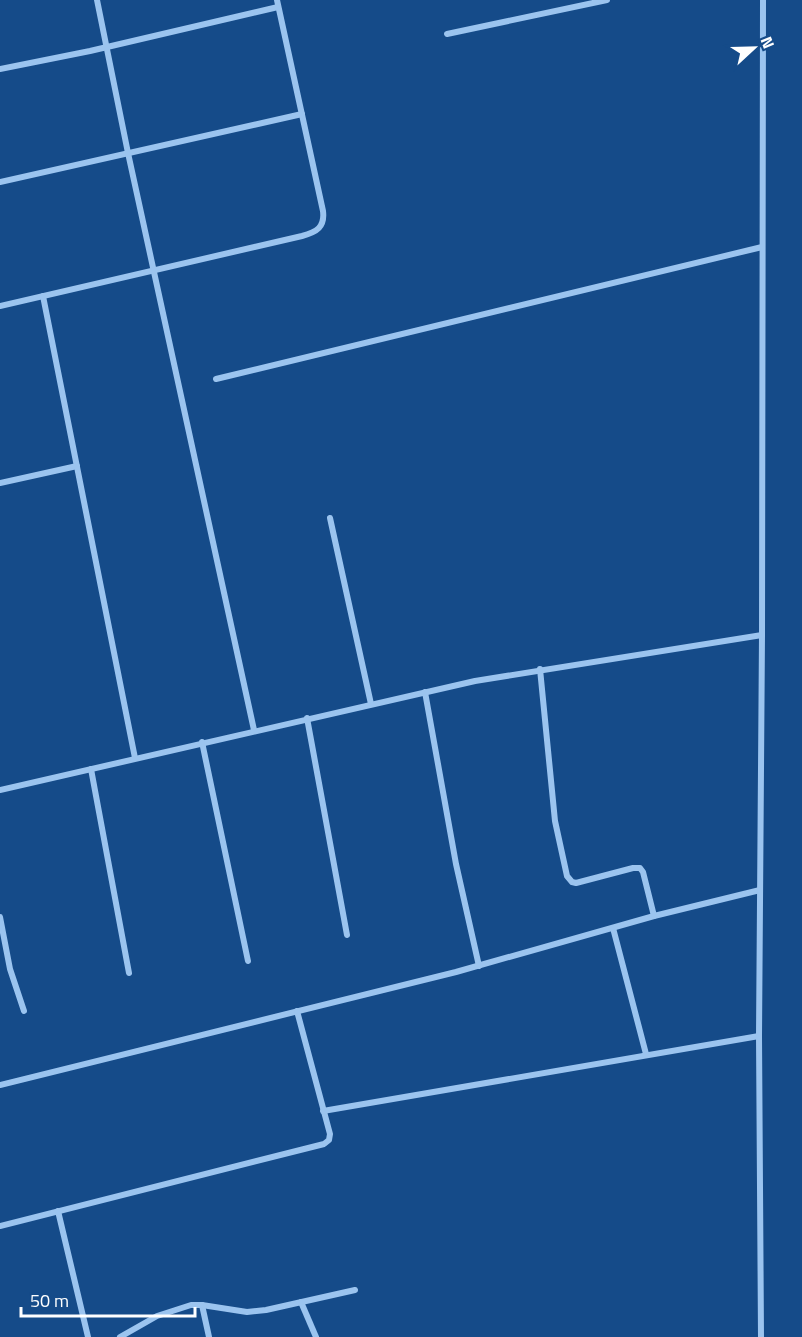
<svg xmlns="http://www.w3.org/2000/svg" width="802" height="1337" font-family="'Titillium Web',sans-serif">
  <rect width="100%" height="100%" fill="#154b89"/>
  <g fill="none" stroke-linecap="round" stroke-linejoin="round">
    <g stroke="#9bc4ef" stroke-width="6">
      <path d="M97 0 128 153 254 730"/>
      <path d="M447 34 607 0"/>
      <path d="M0 69 90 51 278 7"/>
      <path d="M0 182 302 114"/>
      <path d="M43 296 135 758"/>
      <path d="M0 306 302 236C317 232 325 227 323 211L277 0"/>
      <path d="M216 379 762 247"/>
      <path d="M0 483 77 466"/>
      <path d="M330 518 371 704"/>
      <path d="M540 669 555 821 567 876 572 882 576 883 633 868H640L643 872 654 916"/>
      <path d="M425 692 456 864 479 966"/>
      <path d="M307 718 347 935"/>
      <path d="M202 742 248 961"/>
      <path d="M91 769 129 973"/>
      <path d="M0 790 475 681 762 635"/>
      <path d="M0 917 10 969 24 1011"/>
      <path d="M613 928 646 1054"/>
      <path d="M0 1085 456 972 654 916 760 890"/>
      <path d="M323 1111 759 1036"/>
      <path d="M58 1211 88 1337"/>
      <path d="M0 1226 324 1144 329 1140 330 1134 297 1011"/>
      <path d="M301 1302 316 1337"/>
      <path d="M202 1305 209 1337"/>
      <path d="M120 1337 157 1316 191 1305H202L247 1312 266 1310 355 1290"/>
      <path d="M761 1337 759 1036 762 635 763 0"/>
    </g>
  </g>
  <g transform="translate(754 48) rotate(68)" stroke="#154b89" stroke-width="4.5" paint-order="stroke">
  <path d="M0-4.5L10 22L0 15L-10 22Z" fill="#ffffff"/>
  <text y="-9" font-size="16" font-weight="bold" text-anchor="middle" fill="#ffffff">N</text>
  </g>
  <path d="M21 1307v9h174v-9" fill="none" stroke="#ffffff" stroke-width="3"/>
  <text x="30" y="1307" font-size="18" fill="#ffffff" stroke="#154b89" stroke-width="4.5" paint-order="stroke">50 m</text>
</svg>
